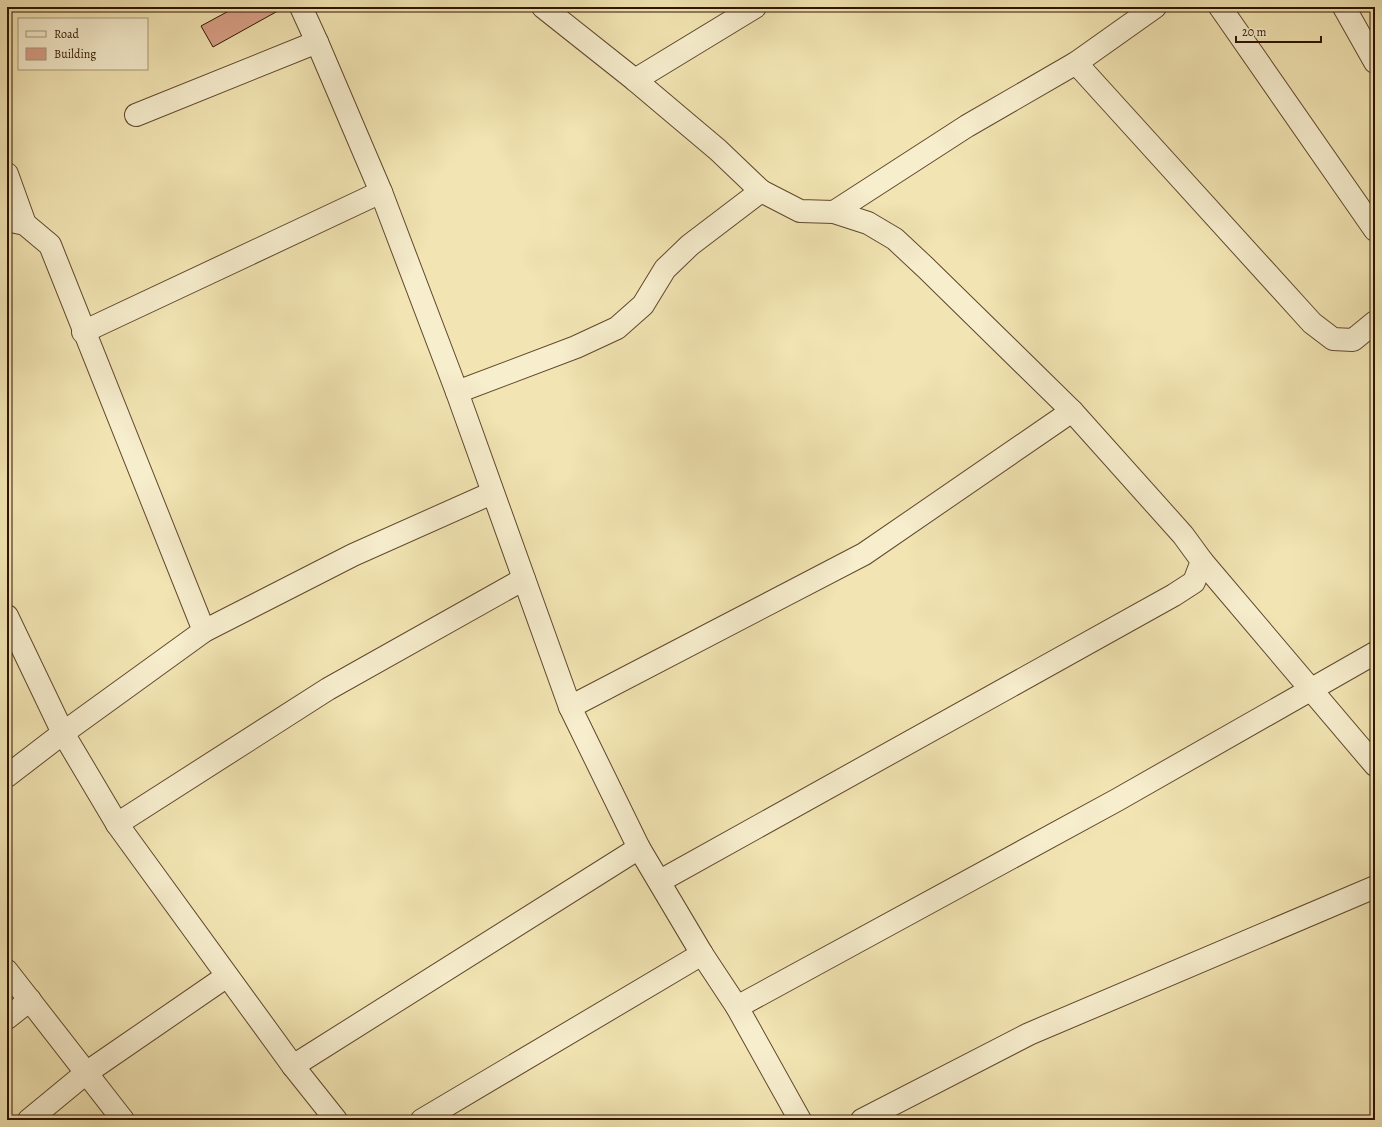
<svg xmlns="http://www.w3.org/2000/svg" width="1382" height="1127" font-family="Alegreya,serif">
  <rect width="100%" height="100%" fill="#f2e5b3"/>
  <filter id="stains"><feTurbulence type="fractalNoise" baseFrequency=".005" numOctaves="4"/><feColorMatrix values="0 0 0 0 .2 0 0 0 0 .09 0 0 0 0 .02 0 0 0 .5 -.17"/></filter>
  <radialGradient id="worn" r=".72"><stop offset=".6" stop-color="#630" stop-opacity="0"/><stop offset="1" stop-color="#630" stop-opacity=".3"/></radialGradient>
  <path fill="#daa189" stroke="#2f1400" d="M236 7H235H285L213 47 201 26Z"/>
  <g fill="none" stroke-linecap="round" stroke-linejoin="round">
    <defs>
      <g id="street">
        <path d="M301 7 317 42 381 192 457 392 570 707 639 848 702 954 737 1007 800 1120"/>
        <path d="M543 7 635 80 718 150 761 191 800 211 834 212 868 223 895 239 926 268 1072 411 1183 535 1202 561 1194 582 1174 595 660 881"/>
        <path d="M1220 7 1375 230"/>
        <path d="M1344 7 1375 62"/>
        <path d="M1076 63 1312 323 1333 339 1353 340 1375 322"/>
        <path d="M635 80 755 7"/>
        <path d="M136 115 317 42"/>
        <path d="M7 174 25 224"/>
        <path d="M834 212 967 126 1076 63 1155 7"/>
        <path d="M7 220 25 224 50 245 204 631"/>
        <path d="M83 332 381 192"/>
        <path d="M457 392 576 347 617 328 643 305 665 269 690 245 761 191"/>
        <path d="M1202 561 1375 765"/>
        <path d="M7 616 63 733 117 824 293 1066 336 1120"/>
        <path d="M570 707 864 554 1072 411"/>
        <path d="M7 776 63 733 204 631 353 555 492 493"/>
        <path d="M117 824 328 689 524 579"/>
        <path d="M7 971 123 1120"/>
        <path d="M737 1007 1117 800 1375 653"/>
        <path d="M7 1018 30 1000"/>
        <path d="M293 1066 639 848"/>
        <path d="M29 1120 86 1073 227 976"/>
        <path d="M422 1120 702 954"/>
        <path d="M862 1120 1029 1034 1375 887"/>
      </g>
    </defs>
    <use href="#street" stroke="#60482d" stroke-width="24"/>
    <use href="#street" stroke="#f7eece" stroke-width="22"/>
  </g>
  <rect width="1382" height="1127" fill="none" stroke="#f2e5b3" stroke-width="24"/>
  <rect x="8" y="8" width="1366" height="1111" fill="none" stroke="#2f1400" stroke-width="2"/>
  <rect x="12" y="12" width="1358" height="1103" fill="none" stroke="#2f1400"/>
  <rect x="18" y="18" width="130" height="52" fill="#f7eece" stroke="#a7977c"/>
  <rect x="26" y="31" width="20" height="6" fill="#f7eece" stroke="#a7977c"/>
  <text x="54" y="38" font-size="12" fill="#2f1400">Road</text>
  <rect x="26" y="48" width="20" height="12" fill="#daa189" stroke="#a7977c"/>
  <text x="54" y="58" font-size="12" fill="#2f1400">Building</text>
  <path d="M1236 36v6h85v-6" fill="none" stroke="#2f1400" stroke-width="2"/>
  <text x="1242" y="36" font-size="12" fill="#2f1400" stroke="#f7eece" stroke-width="3" paint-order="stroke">20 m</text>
  <rect width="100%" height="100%" filter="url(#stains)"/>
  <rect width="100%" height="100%" fill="url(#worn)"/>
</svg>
